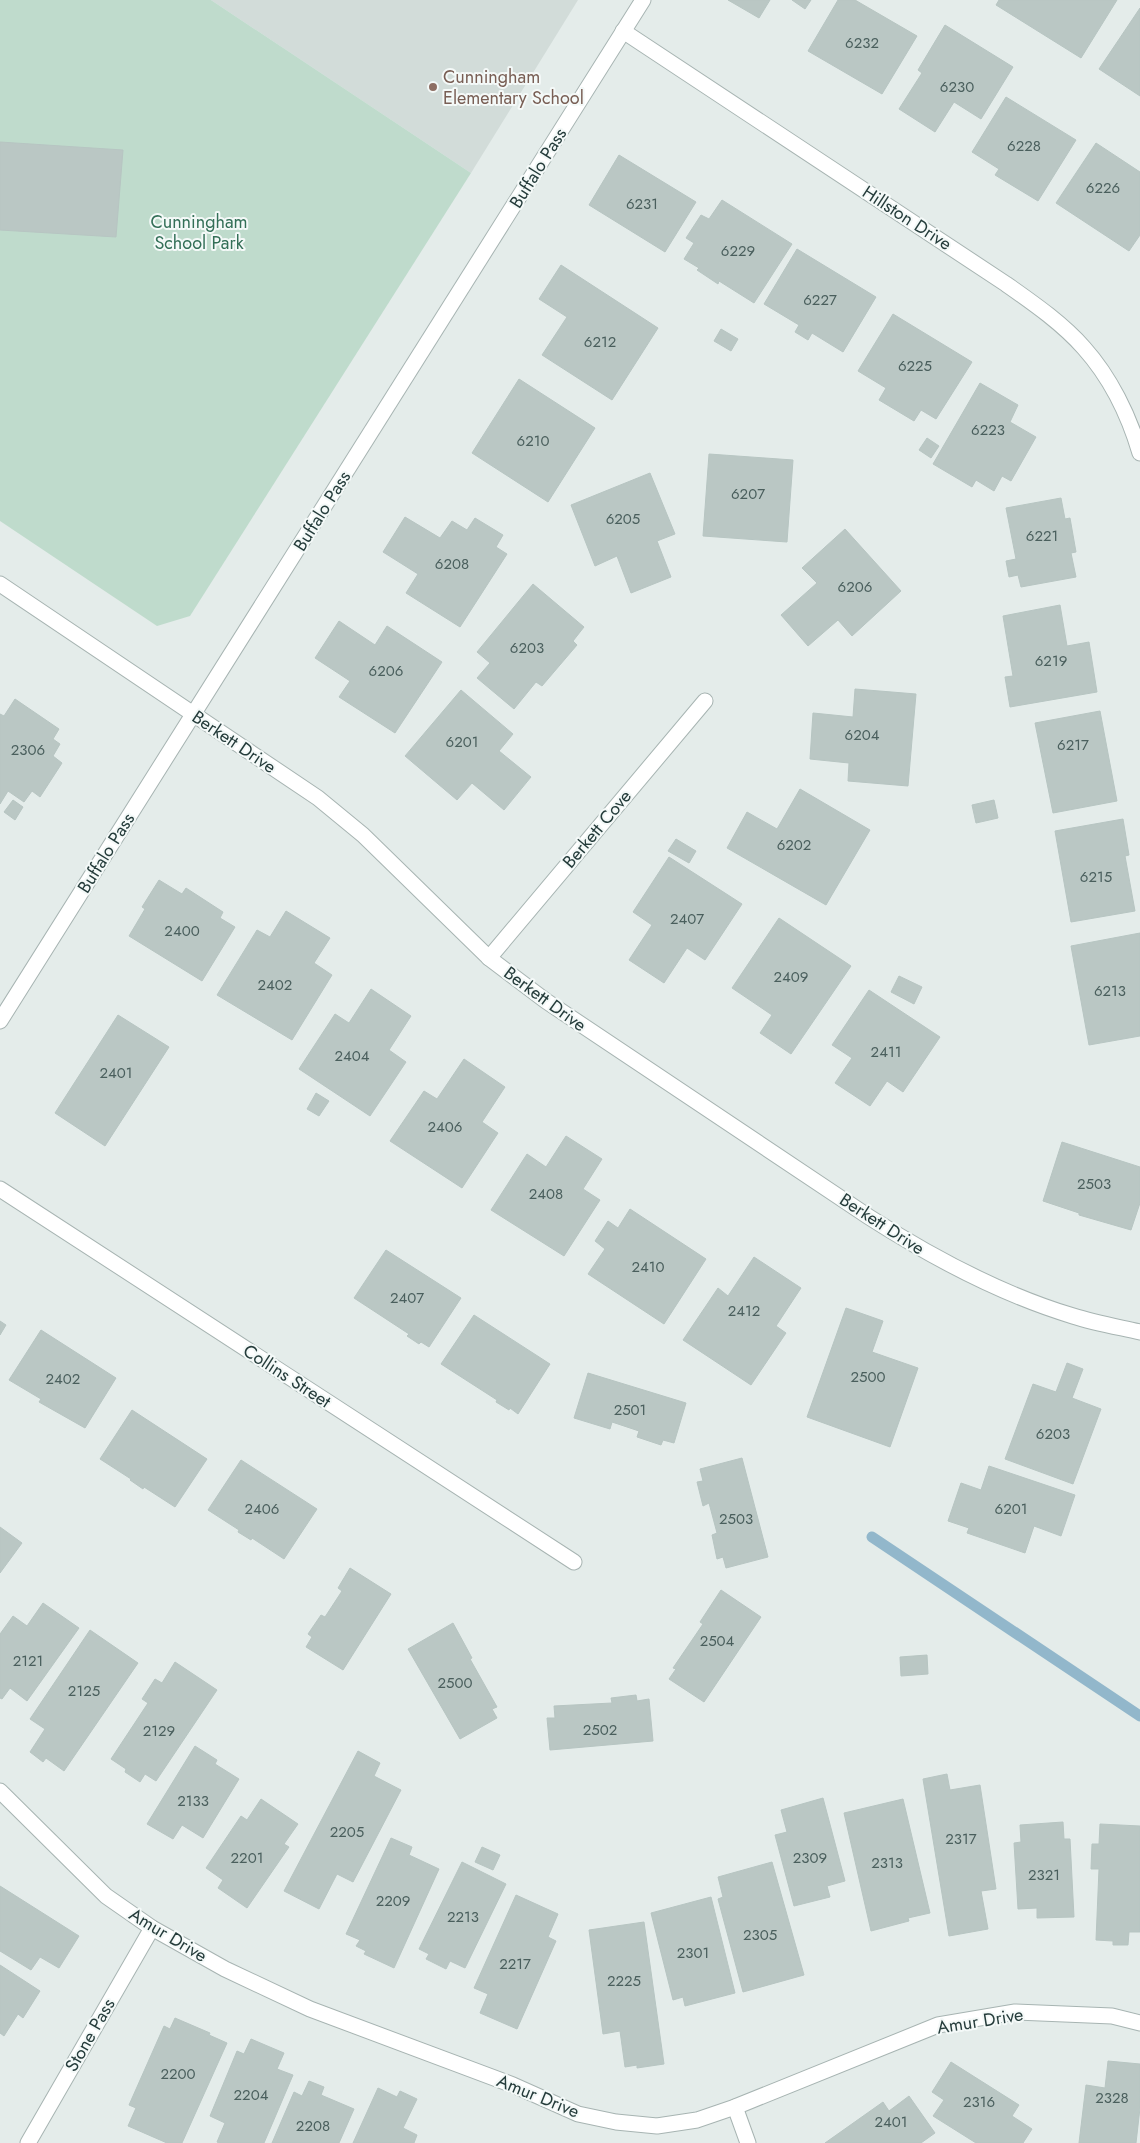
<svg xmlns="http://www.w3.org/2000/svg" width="1140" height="2143" font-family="Jost,sans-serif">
  <rect width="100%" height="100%" fill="#e4ecea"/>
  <path fill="#d2dcd9" d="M211 0H578L471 173Z"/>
  <path fill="#bfdbcc" d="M0 0H211L471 173 190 616 157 626 0 521Z"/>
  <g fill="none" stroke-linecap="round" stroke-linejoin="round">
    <path stroke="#92b7cb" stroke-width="11" d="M872 1537 1140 1716"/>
  </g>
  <g fill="#bac7c4" stroke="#b7c5c2">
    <path d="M728 0H770L759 18Z"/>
    <path d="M792 0H811L805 9Z"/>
    <path d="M838 0H855L917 36 882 94 808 51Z"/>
    <path d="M999 0H1117L1081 58 996 5Z"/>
    <path d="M1140 8V96L1099 69Z"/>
    <path d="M945 25 1013 67 981 119 954 102 935 132 899 109 922 73 918 70Z"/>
    <path d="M1006 97 1076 140 1038 201 995 175 999 169 972 152Z"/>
    <path d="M0 142 123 150 116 237 0 230Z"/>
    <path d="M1096 143 1140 172V235L1129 251 1056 203Z"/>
    <path d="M619 155 696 202 665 252 589 205Z"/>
    <path d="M722 200 792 244 754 303 719 281 718 284 697 270 699 268 684 259 694 243 686 238 701 215 709 219Z"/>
    <path d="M797 249 876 297 843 352 812 333 808 340 795 332 799 325 764 304Z"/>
    <path d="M561 265 658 328 612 400 542 355 567 317 539 299Z"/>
    <path d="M893 314 972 362 936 419 921 410 914 421 879 400 886 388 858 371Z"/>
    <path d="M721 329 738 339 731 351 714 341Z"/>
    <path d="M519 379 595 428 548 502 472 453Z"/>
    <path d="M980 383 1018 405 1010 422 1036 437 1011 481 1002 476 994 491 976 480 972 487 933 464Z"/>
    <path d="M927 438 939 446 931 458 919 450Z"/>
    <path d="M709 454 793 460 787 542 703 536Z"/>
    <path d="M650 473 675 534 657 541 671 577 631 593 617 556 595 566 571 505Z"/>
    <path d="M1061 498 1065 519 1070 518 1076 552 1071 553 1076 577 1021 587 1018 575 1009 577 1006 561 1016 559 1006 508Z"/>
    <path d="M405 517 440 538 452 521 467 530 475 518 503 535 496 547 507 554 460 627 406 593 418 574 383 552Z"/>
    <path d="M845 529 901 591 852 636 838 620 808 646 781 615 817 583 802 568Z"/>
    <path d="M533 584 584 627 573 641 577 645 542 686 536 682 514 709 477 678 490 663 477 652Z"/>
    <path d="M1060 605 1067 646 1089 642 1097 692 1010 707 1005 677 1013 676 1003 616Z"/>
    <path d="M339 621 375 645 387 626 442 662 395 733 339 697 350 681 315 658Z"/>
    <path d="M855 689 916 694 908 786 848 781 849 763 810 759 813 713 853 717Z"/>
    <path d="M461 690 513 734 499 751 531 777 504 810 472 783 457 800 405 756Z"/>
    <path d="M15 699 59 729 53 739 60 744 53 756 62 763 40 797 32 791 24 802 8 791 0 804V714L4 716Z"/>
    <path d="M1100 711 1117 801 1053 813 1035 723Z"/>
    <path d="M800 789 870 830 826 905 727 848 747 812 777 829Z"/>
    <path d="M13 800 23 807 15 820 4 812Z"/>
    <path d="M994 800 998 818 976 823 972 805Z"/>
    <path d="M1123 819 1129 855 1125 856 1135 911 1071 922 1055 831Z"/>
    <path d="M676 839 696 851 689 863 668 851Z"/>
    <path d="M669 857 742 904 705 960 687 948 664 983 629 960 652 925 633 912Z"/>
    <path d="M159 880 182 894 186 888 223 912 220 918 235 927 202 981 129 936 145 909 142 907Z"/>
    <path d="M286 911 330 938 314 963 332 975 292 1040 217 995 257 930 270 937Z"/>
    <path d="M779 918 851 966 791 1054 760 1033 772 1015 732 988Z"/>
    <path d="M1140 933V1036L1089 1045 1071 946Z"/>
    <path d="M899 976 922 987 914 1004 891 992Z"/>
    <path d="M371 989 411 1016 389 1050 406 1062 370 1116 299 1069 335 1014 349 1023Z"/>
    <path d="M869 990 940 1037 903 1092 887 1081 870 1106 835 1083 852 1058 832 1045Z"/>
    <path d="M118 1015 169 1047 105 1146 55 1113Z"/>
    <path d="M464 1059 505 1087 482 1122 498 1133 462 1188 390 1141 424 1091 437 1099Z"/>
    <path d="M316 1093 329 1101 319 1116 307 1109Z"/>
    <path d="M566 1136 602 1159 583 1189 600 1200 564 1256 491 1210 527 1154 546 1167Z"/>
    <path d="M1062 1142 1140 1167V1203L1131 1230 1079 1215V1213L1043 1201Z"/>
    <path d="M630 1209 706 1259 664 1324 588 1274 605 1249 595 1241 608 1221 618 1228Z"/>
    <path d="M386 1250 461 1298 429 1347 421 1342 419 1344 407 1336 409 1334 354 1298Z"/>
    <path d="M754 1257 801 1288 776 1326 786 1333 751 1385 683 1340 718 1288 728 1296Z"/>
    <path d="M846 1308 883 1321 872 1352 918 1368 890 1447 807 1417Z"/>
    <path d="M474 1315 550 1364 518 1414 510 1408 509 1410 496 1402 497 1400 441 1364Z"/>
    <path d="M0 1321 6 1325 0 1335Z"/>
    <path d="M41 1330 116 1378 85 1428 39 1402 41 1399 9 1380Z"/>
    <path d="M1067 1363 1083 1369 1072 1398 1101 1409 1073 1484 1005 1459 1033 1384 1056 1392Z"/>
    <path d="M588 1373 686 1403 674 1443 663 1440 661 1445 637 1437 639 1431 612 1422 610 1429 574 1418Z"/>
    <path d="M132 1410 207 1459 175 1507 144 1487 143 1489 130 1480 131 1479 100 1459Z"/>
    <path d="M742 1458 768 1557 726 1568 723 1557 717 1559 712 1535 717 1533 709 1503 703 1506 697 1482 703 1481 700 1469Z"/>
    <path d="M241 1460 317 1509 284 1559 252 1538 251 1540 238 1532 239 1530 208 1510Z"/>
    <path d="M989 1466 1075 1495 1061 1536 1034 1526 1025 1553 967 1533 969 1528 948 1521 961 1483 981 1490Z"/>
    <path d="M0 1527 22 1543 0 1573Z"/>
    <path d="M350 1568 391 1594 343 1670 306 1647 312 1637 308 1634 321 1615 325 1617 342 1591 338 1588Z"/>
    <path d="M721 1590 761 1617 704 1702 669 1679 676 1669 673 1668 703 1624 700 1622Z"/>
    <path d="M43 1603 79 1628 27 1701 10 1688 2 1699 0 1698V1634L13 1616 27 1626Z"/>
    <path d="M453 1623 472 1658 470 1659 497 1707 492 1709 497 1718 460 1739 408 1649Z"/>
    <path d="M90 1630 138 1663 64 1771 46 1758 43 1762 30 1752 45 1729 30 1719Z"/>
    <path d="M927 1655 928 1674 901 1676 900 1657Z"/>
    <path d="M175 1662 217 1690 156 1781 145 1774 140 1782 125 1772 126 1769 111 1759 148 1703 142 1699 155 1679 162 1683Z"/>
    <path d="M636 1695 637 1701 649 1699 653 1741 550 1750 547 1718H555L554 1706 612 1703 611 1698Z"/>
    <path d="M195 1746 217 1760 215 1764 239 1779 203 1838 182 1825 173 1839 147 1824Z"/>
    <path d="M358 1751 380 1763 374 1776 401 1790 353 1882 337 1874 319 1909 284 1891Z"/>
    <path d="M947 1774 950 1790 980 1785 996 1889 981 1891 988 1929 949 1936 923 1779Z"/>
    <path d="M823 1798 845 1881 827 1886 830 1897 794 1906 775 1835 787 1832 781 1810Z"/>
    <path d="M261 1799 298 1824 284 1844 289 1847 247 1908 218 1888 223 1880 206 1868 241 1816 247 1820Z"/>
    <path d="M903 1799 930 1913 908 1918 909 1921 871 1931 844 1813Z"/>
    <path d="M1063 1822 1064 1839H1070L1074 1917 1037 1918V1908L1018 1909 1014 1843 1021 1842 1020 1825Z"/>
    <path d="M1100 1824 1140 1826V1932H1129L1128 1945H1113V1941L1096 1940 1099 1869H1091L1092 1844H1099Z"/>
    <path d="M391 1838 412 1847 409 1855 439 1869 394 1968 364 1954 366 1951 356 1946 360 1940 346 1934Z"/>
    <path d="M482 1847 500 1855 493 1870 475 1862Z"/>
    <path d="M462 1862 506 1884 465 1968 450 1961 446 1969 426 1959 429 1954 419 1949Z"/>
    <path d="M772 1862 804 1975 743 1992 718 1899 723 1897 718 1877Z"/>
    <path d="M0 1886 79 1936 59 1968 40 1957 31 1970 0 1951Z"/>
    <path d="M516 1895 558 1914 548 1937 556 1941 517 2029 480 2013 488 1994 474 1988Z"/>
    <path d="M711 1897 735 1993 685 2006 683 1997 673 2000 651 1913Z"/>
    <path d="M644 1922 664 2064 637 2068V2065L625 2067 620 2031 603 2034 589 1930Z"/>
    <path d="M0 1965 40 1991 23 2018 18 2014 4 2036 0 2033Z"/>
    <path d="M175 2018 210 2033 209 2035 227 2043 182 2143H167L128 2126 136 2108 129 2105 164 2026 170 2029Z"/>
    <path d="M251 2039 284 2053 277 2069 293 2075 264 2143H219L217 2142 225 2123 210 2116 237 2051 244 2054Z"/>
    <path d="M1108 2061 1140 2064V2108L1136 2143H1079L1086 2085 1105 2088Z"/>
    <path d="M951 2062 1019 2105 1012 2116 1032 2129 1023 2143H976L933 2116 944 2100 932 2092Z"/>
    <path d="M309 2081 324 2087 321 2095 354 2109 339 2143H272L294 2092 302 2096Z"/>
    <path d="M378 2088 397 2097 400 2091 417 2099 403 2128 417 2135 414 2143H353Z"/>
    <path d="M909 2096 935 2133 921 2143H825L883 2102 889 2111Z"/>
  </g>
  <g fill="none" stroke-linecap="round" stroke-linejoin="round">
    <defs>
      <g id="street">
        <path d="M623 31 1006 284C1033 303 1062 323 1084 348 1110 377 1129 416 1140 453"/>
        <path d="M0 584 318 798 363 835 489 958 546 1001 869 1217C933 1258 1000 1294 1073 1316 1095 1323 1118 1327 1140 1332"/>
        <path d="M489 958 705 701"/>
        <path d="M0 1021 643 0"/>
        <path d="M0 1189 574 1562"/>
        <path d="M0 1791 106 1896 152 1928 225 1969 310 2009 513 2085 578 2114 616 2122 657 2126 697 2120 735 2107 938 2025 1015 2012 1112 2016 1140 2023"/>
        <path d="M735 2107 748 2143"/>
        <path d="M28 2143 152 1928"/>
      </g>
    </defs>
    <use href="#street" stroke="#a7b4b2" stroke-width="17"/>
    <use href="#street" stroke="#fff" stroke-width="15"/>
  </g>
  <circle fill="#8d6e63" stroke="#f4f9f8" stroke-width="2" cx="433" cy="87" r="5"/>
  <g text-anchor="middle" stroke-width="4" stroke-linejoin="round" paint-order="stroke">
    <g font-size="15" fill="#4a5f5d">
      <text x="862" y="48">6232</text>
      <text x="957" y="92">6230</text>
      <text x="1024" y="151">6228</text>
      <text x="1103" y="193">6226</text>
      <text x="642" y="209">6231</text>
      <text x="738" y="256">6229</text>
      <text x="820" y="305">6227</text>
      <text x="600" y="347">6212</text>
      <text x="915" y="371">6225</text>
      <text x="988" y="435">6223</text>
      <text x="533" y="446">6210</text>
      <text x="748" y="499">6207</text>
      <text x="623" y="524">6205</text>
      <text x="1042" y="541">6221</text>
      <text x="452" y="569">6208</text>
      <text x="855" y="592">6206</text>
      <text x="527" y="653">6203</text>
      <text x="1051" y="666">6219</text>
      <text x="386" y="676">6206</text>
      <text x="862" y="740">6204</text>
      <text x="462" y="747">6201</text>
      <text x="1073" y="750">6217</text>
      <text x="28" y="755">2306</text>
      <text x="794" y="850">6202</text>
      <text x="1096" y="882">6215</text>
      <text x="687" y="924">2407</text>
      <text x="182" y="936">2400</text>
      <text x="791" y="982">2409</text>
      <text x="275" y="990">2402</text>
      <text x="1110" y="996">6213</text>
      <text x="886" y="1057">2411</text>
      <text x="352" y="1061">2404</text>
      <text x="116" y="1078">2401</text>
      <text x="445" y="1132">2406</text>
      <text x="1094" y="1189">2503</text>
      <text x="546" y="1199">2408</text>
      <text x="648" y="1272">2410</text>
      <text x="407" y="1303">2407</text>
      <text x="744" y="1316">2412</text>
      <text x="868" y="1382">2500</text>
      <text x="63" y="1384">2402</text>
      <text x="630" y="1415">2501</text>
      <text x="1053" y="1439">6203</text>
      <text x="262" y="1514">2406</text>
      <text x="1011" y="1514">6201</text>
      <text x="736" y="1524">2503</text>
      <text x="717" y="1646">2504</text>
      <text x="28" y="1666">2121</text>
      <text x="455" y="1688">2500</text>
      <text x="84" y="1696">2125</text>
      <text x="600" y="1735">2502</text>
      <text x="159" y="1736">2129</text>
      <text x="193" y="1806">2133</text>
      <text x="347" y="1837">2205</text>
      <text x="961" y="1844">2317</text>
      <text x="247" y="1863">2201</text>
      <text x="810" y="1863">2309</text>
      <text x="887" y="1868">2313</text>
      <text x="1044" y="1880">2321</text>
      <text x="393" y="1906">2209</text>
      <text x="463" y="1922">2213</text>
      <text x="760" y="1940">2305</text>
      <text x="693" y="1958">2301</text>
      <text x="515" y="1969">2217</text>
      <text x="624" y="1986">2225</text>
      <text x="178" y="2079">2200</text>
      <text x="251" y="2100">2204</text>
      <text x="1112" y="2103">2328</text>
      <text x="979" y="2107">2316</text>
      <text x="891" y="2127">2401</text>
      <text x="313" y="2131">2208</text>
    </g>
    <g font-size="18" fill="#785e54" stroke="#f4f9f8" text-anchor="start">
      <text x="443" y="83">Cunningham<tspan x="443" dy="21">Elementary School</tspan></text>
    </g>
    <g font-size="18" fill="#253c3b" stroke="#f4f9f8">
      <text transform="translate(538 168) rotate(-58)" y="6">Buffalo Pass</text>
      <text transform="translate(907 218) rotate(33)" y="6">Hillston Drive</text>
      <text transform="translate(322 511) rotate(-58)" y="6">Buffalo Pass</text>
      <text transform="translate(234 742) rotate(34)" y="6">Berkett Drive</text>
      <text transform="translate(597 829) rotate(-50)" y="6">Berkett Cove</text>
      <text transform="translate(106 853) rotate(-58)" y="6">Buffalo Pass</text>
      <text transform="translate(545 999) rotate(36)" y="6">Berkett Drive</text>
      <text transform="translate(882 1224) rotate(33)" y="6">Berkett Drive</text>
      <text transform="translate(287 1376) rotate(33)" y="6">Collins Street</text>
      <text transform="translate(168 1935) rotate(31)" y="6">Amur Drive</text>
      <text transform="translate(980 2021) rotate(-9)" y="6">Amur Drive</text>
      <text transform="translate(90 2035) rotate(-60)" y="6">Stone Pass</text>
      <text transform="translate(538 2096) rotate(22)" y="6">Amur Drive</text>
    </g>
    <g font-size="18" fill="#336f57" stroke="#f4f9f8">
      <text x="199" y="228">Cunningham<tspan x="199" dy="21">School Park</tspan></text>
    </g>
  </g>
</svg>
